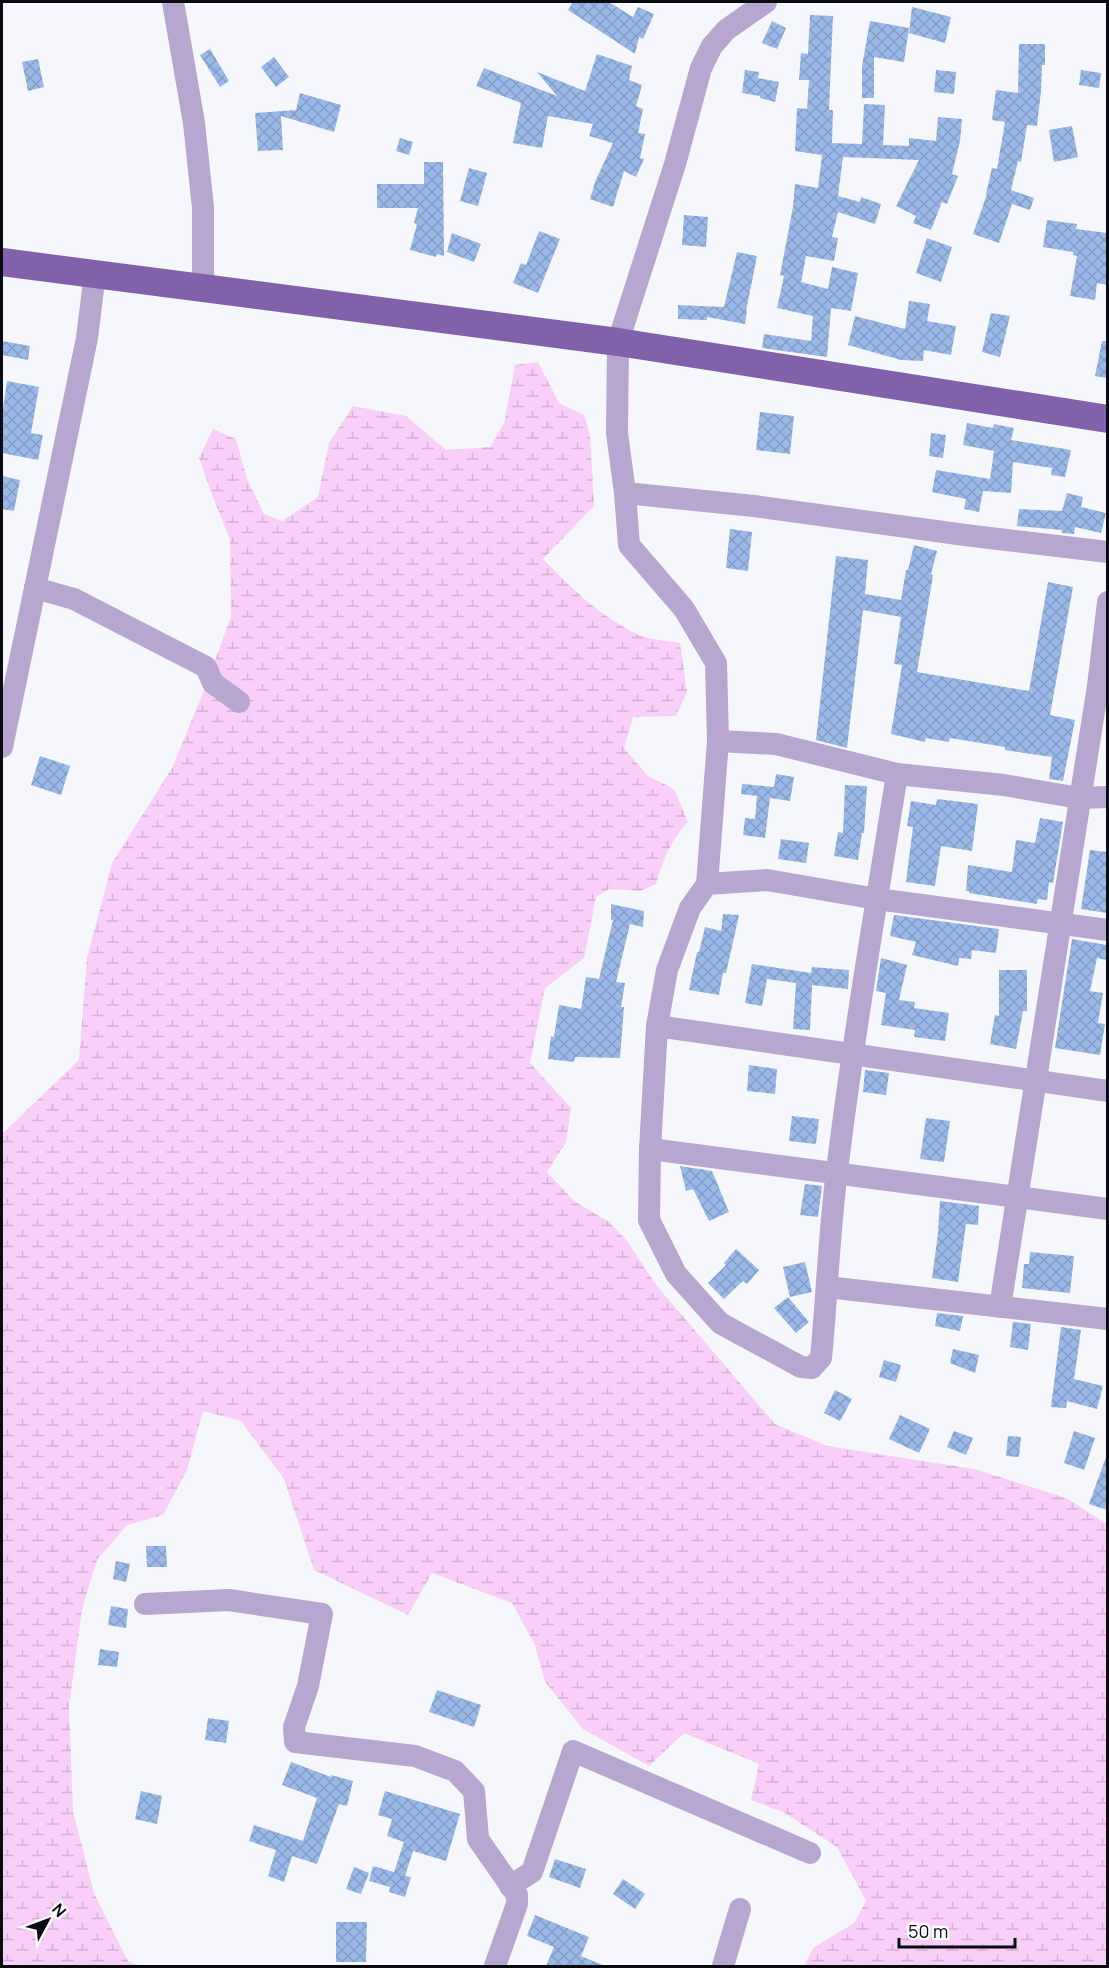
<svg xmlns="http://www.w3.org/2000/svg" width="1109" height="1968" font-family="Manrope,sans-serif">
  <defs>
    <pattern id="wetland-marsh" width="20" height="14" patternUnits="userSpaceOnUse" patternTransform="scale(1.5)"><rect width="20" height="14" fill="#f9cffa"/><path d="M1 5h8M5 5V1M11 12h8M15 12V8" fill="none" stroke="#d4b0d5"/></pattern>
    <pattern id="building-cross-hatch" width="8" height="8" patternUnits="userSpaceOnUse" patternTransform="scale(1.5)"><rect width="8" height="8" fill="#9ab9e8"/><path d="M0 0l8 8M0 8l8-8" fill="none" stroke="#839ec6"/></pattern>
  </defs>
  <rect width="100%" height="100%" fill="#f6f7fc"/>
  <path fill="url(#wetland-marsh)" d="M538 362 559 403 584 415 590 435 594 506 543 559C571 588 601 617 639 635 650 640 667 640 680 643L687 692 676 716 633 717 624 748 648 776 674 789 688 822C670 841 664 859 656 884L640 891 609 889 596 897 584 958 545 988 530 1063 571 1108 566 1142 547 1172 574 1201 609 1222 627 1241 657 1286 775 1424 827 1446 974 1469 1066 1498 1107 1524V1966H804L813 1948 854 1923 866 1901 837 1847 783 1812 751 1800 759 1764 684 1733 649 1766 583 1729 545 1682 535 1645 512 1603 432 1573 408 1615 314 1570 284 1479 241 1421 203 1411 187 1470 163 1515 127 1525 97 1560 82 1609 69 1706 73 1811 94 1893 128 1961 140 1966H2V1134L79 1060 87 958 112 863 172 768 203 693 231 617 230 539 212 495 199 458 213 429 236 439 247 479 264 514 282 521 318 497 329 443 353 406 406 416 446 450 490 447 504 423 515 365Z"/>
  <g fill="url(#building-cross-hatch)">
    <path d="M573 2H609L633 17 638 7 654 14 643 39 639 37 635 54 568 10Z"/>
    <path d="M912 7 951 17 945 43 909 33Z"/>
    <path d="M810 15 833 16 829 110H833L832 143 862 144 864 104 885 105 883 145 909 146V138L936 141 938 117 962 119 960 141 952 174 958 176 947 204 942 202 931 230 913 223 916 216 896 206 919 160 843 157 838 196 860 202 861 197 881 204 875 224 838 212 832 237 838 238 834 261 806 256 801 282 828 289 832 267 858 273 851 311 831 308 827 357 762 348 764 334 811 341 813 316 777 308 784 276 780 275 793 207 795 184 818 188 822 155 795 151 797 108 807 109 809 80H799L801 53 808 54Z"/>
    <path d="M772 21 786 28 777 49 762 43Z"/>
    <path d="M870 21 909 28 904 62 874 57V98H862V66Z"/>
    <path d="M1019 44H1045V65H1042L1041 91 1037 126 1027 125 1021 162 1018 161 1011 190 1034 198 1030 210 1012 204 999 243 973 234 987 194H986L992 168 997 169 1005 122 992 120 996 90 1018 93Z"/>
    <path d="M210 49 229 81 220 87 200 55Z"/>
    <path d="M597 54 632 66 629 80 642 85 636 106 643 109 638 133 645 134 640 158 644 159 636 177 624 171 613 207 590 199 595 182 613 143 589 136 593 124 548 116 542 148 513 143 521 103 476 86 484 68 557 96 537 72 585 91Z"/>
    <path d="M274 57 289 77 276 87 261 67Z"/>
    <path d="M38 59 44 87 28 91 22 62Z"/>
    <path d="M745 70 759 72 758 78 779 82 775 102 760 98V96L742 93Z"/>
    <path d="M936 70 956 72 954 94 934 92Z"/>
    <path d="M1081 70 1101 73 1099 88 1079 85Z"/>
    <path d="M300 93 341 105 334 132 281 116 283 150 258 151 255 113 296 110Z"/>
    <path d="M1072 126 1078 157 1054 162 1049 130Z"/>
    <path d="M400 138 413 142 409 155 396 151Z"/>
    <path d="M424 162H443L444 256 437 254 436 257 410 250 417 224 414 223 418 208H377V184H424Z"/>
    <path d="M469 168 487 173 478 206 460 201Z"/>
    <path d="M684 215 708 217 706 247 682 245Z"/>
    <path d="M1047 220 1077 224 1076 229 1107 233V285L1097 283 1095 300 1070 296 1077 256 1073 255V252L1043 247Z"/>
    <path d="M539 231 560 239 538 293 513 283 521 263 526 265Z"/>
    <path d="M452 233 481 244 474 262 447 252Z"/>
    <path d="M927 238 952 247 941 282 916 273Z"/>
    <path d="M737 252 757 256 746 311H747L745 324 707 317V320L678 319V305L724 307Z"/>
    <path d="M909 301 930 304 927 321 956 326 951 355 924 350 923 361 901 360 848 345 855 316 905 329Z"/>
    <path d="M991 313 1010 316 1000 357 982 352Z"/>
    <path d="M2 341 30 346 28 360 2 355Z"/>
    <path d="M1102 341H1107V378L1095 376Z"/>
    <path d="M7 381 39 387 31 433 43 435 38 460 2 453V415Z"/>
    <path d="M760 412 794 416 790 454 756 450Z"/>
    <path d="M967 423 993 428 994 424 1014 428 1011 440 1071 450 1065 477 1051 475 1052 468 1013 462 1011 493 983 491 979 512 964 509 966 499 932 492 936 470 990 479 994 451 963 445Z"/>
    <path d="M931 433 946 435 943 458 929 456Z"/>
    <path d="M2 476 20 480 14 511 2 509Z"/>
    <path d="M1067 493 1083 497 1081 507 1106 513 1101 533 1075 527 1074 534 1062 533V530L1017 526 1019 509 1062 511Z"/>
    <path d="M730 529 752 532 748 571 726 568Z"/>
    <path d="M914 545 937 551 931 574 933 575 917 672 1029 691 1048 582 1073 587 1050 715 1075 720 1063 781 1049 779 1052 757 1005 750V747L950 738 949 742 926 738 925 742 891 734 902 665 894 664 901 617 863 610 847 748 816 740 836 556 868 560 865 594 901 600 906 570H908Z"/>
    <path d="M40 756 70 766 61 795 31 785Z"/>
    <path d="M776 774 794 777 790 801 770 798 765 838 743 835 745 818 755 819 757 796 741 794 742 784 774 787Z"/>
    <path d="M845 785 867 786 864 833H862L858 860 834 856 838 832 843 833Z"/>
    <path d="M937 799 978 804 972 851 941 846 935 886 906 882 913 827 907 826 911 801 936 805Z"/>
    <path d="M1040 818 1063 822 1053 883 1049 882 1047 900 1038 899 1037 904 969 893V891H966L968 865 1012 872 1016 840 1035 843Z"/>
    <path d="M781 839 809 843 806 863 778 859Z"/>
    <path d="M1090 850 1107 852V913L1081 909Z"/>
    <path d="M611 904 644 911 643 927 630 924 616 982 625 983 621 1007H624L620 1058 575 1057 574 1062 548 1059 551 1036 554 1037 559 1005 581 1009 586 977 599 979 613 920H611Z"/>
    <path d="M723 914 739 915 726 973H723L719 995 689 990 697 952H699L705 927 721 931Z"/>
    <path d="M894 915 999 929 996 953 972 950 971 959 959 958 958 966 912 955 916 942 890 936Z"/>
    <path d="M1072 939 1107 945V960L1097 958 1090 991 1103 993 1098 1023 1105 1024 1100 1055 1055 1048Z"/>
    <path d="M881 958 907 965 899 1000 915 1002 914 1008 949 1013 945 1041 914 1037 915 1030 881 1025 886 993 876 991Z"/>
    <path d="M752 964 811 973 812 967 849 970 848 989 812 985 810 1030 793 1029 796 983 767 979 762 1006 745 1003Z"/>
    <path d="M999 970H1027V1011H1023L1016 1049 990 1044 995 1015 999 1016Z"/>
    <path d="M749 1065 777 1069 775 1094 747 1091Z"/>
    <path d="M865 1070 889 1073 886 1095 863 1092Z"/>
    <path d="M792 1116 819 1119 816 1144 789 1141Z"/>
    <path d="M926 1118 950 1121 944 1162 920 1159Z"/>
    <path d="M680 1166 712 1171 729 1212 709 1221 693 1189 686 1191Z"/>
    <path d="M805 1184 822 1186 818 1217 800 1215Z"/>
    <path d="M940 1201 979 1206 978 1225 966 1224 958 1282 932 1278 938 1233Z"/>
    <path d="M736 1249 759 1270 747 1284 743 1281 724 1299 708 1283 726 1265 724 1263Z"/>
    <path d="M1030 1252 1074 1256 1070 1293 1022 1288 1024 1264H1029Z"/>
    <path d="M805 1262 812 1292 790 1297 783 1267Z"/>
    <path d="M788 1297 809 1322 796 1333 774 1308Z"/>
    <path d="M937 1313 963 1316 960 1331 935 1326Z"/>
    <path d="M1013 1322 1031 1324 1028 1350 1010 1347Z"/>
    <path d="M1061 1327 1081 1330 1074 1379 1103 1386 1097 1409 1067 1401 1066 1408 1051 1407Z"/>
    <path d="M953 1349 979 1355 975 1373 950 1363Z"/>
    <path d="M884 1360 901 1365 896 1382 879 1377Z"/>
    <path d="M835 1390 852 1399 840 1421 824 1413Z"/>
    <path d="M900 1415 930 1429 919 1453 889 1439Z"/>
    <path d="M954 1431 973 1438 966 1455 947 1447Z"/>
    <path d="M1074 1431 1095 1438 1084 1470 1064 1463Z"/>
    <path d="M1008 1436 1021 1437 1019 1457 1006 1456Z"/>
    <path d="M1106 1457 1107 1458V1510L1089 1504Z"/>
    <path d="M146 1546H166L167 1567H147Z"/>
    <path d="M116 1561 130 1564 126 1582 113 1579Z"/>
    <path d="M111 1606 128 1609 126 1628 108 1625Z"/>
    <path d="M100 1649 119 1652 117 1667 98 1665Z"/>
    <path d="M437 1690 481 1705 474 1727 429 1712Z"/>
    <path d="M208 1718 229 1721 226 1743 205 1740Z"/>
    <path d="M291 1762 331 1777V1775L353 1781 347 1806 339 1804 317 1864 292 1856 284 1882 268 1876 276 1850 249 1841 254 1825 303 1841 317 1798 282 1785Z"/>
    <path d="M141 1791 162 1796 157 1824 135 1819Z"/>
    <path d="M385 1791 460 1814 446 1861 413 1851 405 1876 411 1877 405 1897 389 1892 390 1887 369 1881 373 1866 394 1872 404 1842 387 1836 392 1819 378 1815Z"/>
    <path d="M555 1859 586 1869 580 1888 549 1877Z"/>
    <path d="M354 1867 369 1873 361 1894 346 1889Z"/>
    <path d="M623 1879 645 1894 635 1909 613 1894Z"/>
    <path d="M535 1915 589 1937 581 1956 605 1966H546L554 1947 527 1936Z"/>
    <path d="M336 1922H367L366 1962H336Z"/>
  </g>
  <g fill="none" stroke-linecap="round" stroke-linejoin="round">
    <g stroke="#b7a6cf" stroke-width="22">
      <path d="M173 2 194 123 203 208V289"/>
      <path d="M766 2 726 30 712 46 701 68 675 164 618 342 617 433 625 493 754 506 965 535 1108 552"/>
      <path d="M625 493 629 545 684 609 716 663 718 741 707 884"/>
      <path d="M35 588 74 599 206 667 213 683 239 702"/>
      <path d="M718 741 776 744 897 774 1004 785 1079 798 1108 797"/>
      <path d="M2 747 87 338 95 273"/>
      <path d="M897 774C876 906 853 1039 837 1171 829 1233 827 1296 821 1358L812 1368 801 1367 720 1323 676 1274 649 1220 650 1149 657 1026 667 970 690 908 707 884 767 880 877 899 1108 930"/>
      <path d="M657 1026 1108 1091"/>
      <path d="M650 1149 1108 1209"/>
      <path d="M827 1287 1108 1319"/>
      <path d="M1000 1307 1098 686 1108 602"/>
      <path d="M145 1604 229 1600 322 1614 308 1686 294 1727 295 1742 415 1756 455 1771 474 1791 478 1839 517 1895V1904L495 1966"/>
      <path d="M510 1886 532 1872 573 1751 810 1853"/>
      <path d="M723 1966 740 1909"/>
    </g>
    <path stroke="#8161aa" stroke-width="28" d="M2 262 618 342 1108 419"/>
  </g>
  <rect width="1109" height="1968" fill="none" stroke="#0a0b12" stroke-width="6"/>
  <g transform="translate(48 1920) rotate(49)" stroke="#ffffff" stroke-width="4.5" paint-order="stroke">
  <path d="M0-4.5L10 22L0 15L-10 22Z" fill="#0a0b12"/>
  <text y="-9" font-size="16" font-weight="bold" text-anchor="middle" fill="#0a0b12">N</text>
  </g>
  <path d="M899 1938v9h116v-9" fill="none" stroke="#0a0b12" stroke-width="3"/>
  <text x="908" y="1938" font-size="18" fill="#0a0b12" stroke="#ffffff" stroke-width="4.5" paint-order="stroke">50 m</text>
</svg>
